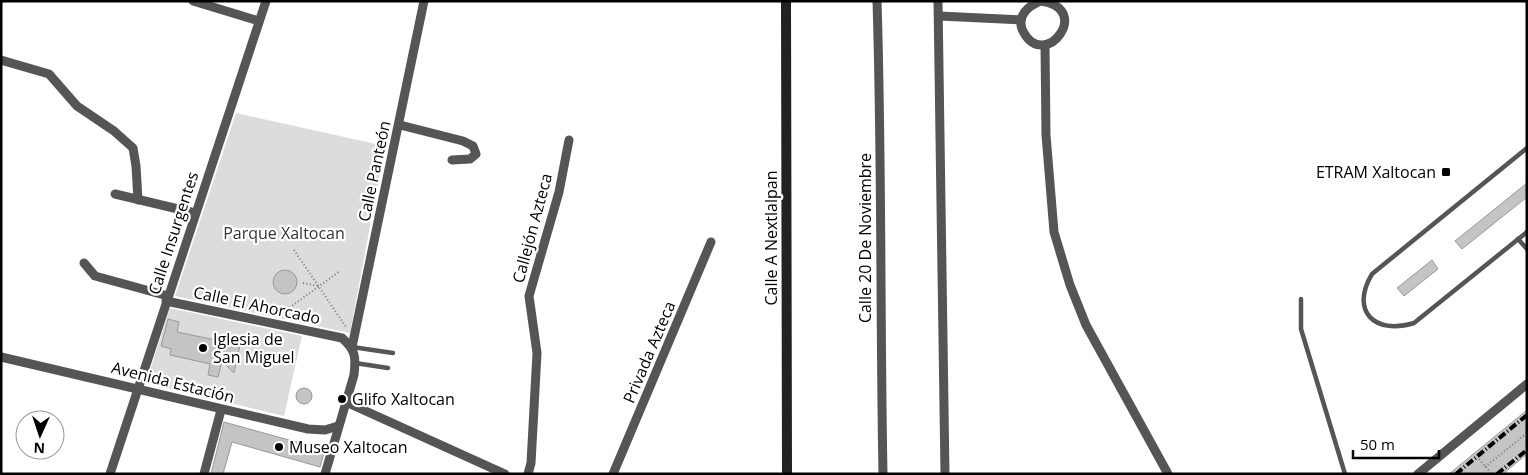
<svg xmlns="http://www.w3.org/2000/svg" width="1528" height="475" font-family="'Open Sans',sans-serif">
  <rect width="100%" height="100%" fill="#fff"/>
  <g fill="#dcdcdc">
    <path d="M236 113 385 146 350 333 175 296Z"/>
    <path d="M170 308 302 336 284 416 146 383Z"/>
  </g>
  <g fill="#c4c4c4" stroke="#999">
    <path d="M1527 183V197L1462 249 1455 241Z"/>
    <path d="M1432 260 1438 269 1404 296 1397 288Z"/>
    <circle cx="285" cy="282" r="12"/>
    <path d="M168 319 179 322 177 332 240 345 234 373 222 361 218 377 208 375 210 364 170 355 171 349 161 346Z"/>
    <circle cx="304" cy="396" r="8"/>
    <path d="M1527 410V454L1503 474H1449Z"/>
    <path d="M224 422 325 450 320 467 232 442 223 474H211Z"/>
  </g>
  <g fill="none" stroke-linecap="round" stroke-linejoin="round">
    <g stroke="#777" stroke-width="2" stroke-dasharray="1 2.5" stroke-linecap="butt">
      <path d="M294 250 346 327"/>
      <path d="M303 283 318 286"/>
      <path d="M281 314 340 271"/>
      <path d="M1479 459 1491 473"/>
      <path d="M1485 467 1527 433"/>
    </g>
    <g stroke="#555" stroke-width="4.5">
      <path d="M1527 148 1372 274C1350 311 1374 335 1414 323L1527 232"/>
      <path d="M1518 239 1527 249"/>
      <path d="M1301 299V329L1345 474"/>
      <path d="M352 347 393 353"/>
      <path d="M355 363 388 368"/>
    </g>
    <g stroke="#555" stroke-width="9">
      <path d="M193 1 259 21"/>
      <path d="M877 1C882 159 880 316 883 474"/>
      <path d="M938 1 945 474"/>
      <path d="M1041 1C1027 6 1015 18 1024 33 1046 71 1093 8 1041 1"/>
      <path d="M939 16 1021 20"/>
      <path d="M1045 45 1046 135 1054 232 1070 285 1086 325 1168 474"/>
      <path d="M1 60 49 74 77 106 114 131 133 148 136 166 138 200"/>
      <path d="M400 125 463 141 473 146 476 154 470 159 452 160"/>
      <path d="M115 194 195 213"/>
      <path d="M84 263 95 276 168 296"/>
      <path d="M166 301 342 338C356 350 356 358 354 375L325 474"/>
      <path d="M352 347 424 1"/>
      <path d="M1 357 308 429 325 430 338 426"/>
      <path d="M348 403 505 474"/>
      <path d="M110 474 266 1"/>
      <path d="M204 474 221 410"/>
      <path d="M528 474 531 463 537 353 529 296 559 192 569 140"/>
      <path d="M613 474 711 242"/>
      <path d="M1418 474 1527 384"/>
    </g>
    <path stroke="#222" stroke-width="10" d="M786 1 787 474"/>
    <g stroke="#000" stroke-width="4" stroke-dasharray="8 2.5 1 2.5" stroke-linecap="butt">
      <path d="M1456 474 1527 415"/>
      <path d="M1497 474 1527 450"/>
    </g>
  </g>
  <g fill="#000" stroke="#fff" stroke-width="2">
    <rect x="1441" y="167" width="10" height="10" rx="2.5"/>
    <circle cx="203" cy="348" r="5"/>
    <circle cx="342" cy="399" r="5"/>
    <circle cx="279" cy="447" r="5"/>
  </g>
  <g text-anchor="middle" stroke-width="4.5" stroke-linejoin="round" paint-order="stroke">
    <g font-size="16" fill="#000" stroke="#fff">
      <text transform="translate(374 171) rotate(-78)" y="6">Calle Panteón</text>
      <text transform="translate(532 228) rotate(-75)" y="6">Callejón Azteca</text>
      <text transform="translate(173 233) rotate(-72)" y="6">Calle Insurgentes</text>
      <text transform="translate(771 238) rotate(-90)" y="6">Calle A Nextlalpan</text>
      <text transform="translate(865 238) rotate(-90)" y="6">Calle 20 De Noviembre</text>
      <text transform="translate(257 305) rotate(12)" y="6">Calle El Ahorcado</text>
      <text transform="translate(649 352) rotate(-67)" y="6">Privada Azteca</text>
      <text transform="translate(173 382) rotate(14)" y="6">Avenida Estación</text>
    </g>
    <g font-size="16" fill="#000" stroke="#fff" text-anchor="start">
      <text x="1436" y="178" text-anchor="end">ETRAM Xaltocan</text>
      <text x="213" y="345">Iglesia de<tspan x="213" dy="18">San Miguel</tspan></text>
      <text x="352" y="405">Glifo Xaltocan</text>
      <text x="289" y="453">Museo Xaltocan</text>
    </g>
    <g font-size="16" fill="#333" stroke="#fff">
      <text x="284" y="239">Parque Xaltocan</text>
    </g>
  </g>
  <rect width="1528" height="475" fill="none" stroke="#000000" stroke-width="5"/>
  <g transform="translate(40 435) rotate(183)"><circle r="24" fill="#ffffff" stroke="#999999"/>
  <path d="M0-4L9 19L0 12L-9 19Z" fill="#000000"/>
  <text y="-8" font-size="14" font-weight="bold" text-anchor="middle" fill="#000000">N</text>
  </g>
  <path d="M1353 450v8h86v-8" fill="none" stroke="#000000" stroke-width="2.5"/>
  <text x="1360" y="450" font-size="15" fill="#000000" stroke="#ffffff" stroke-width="4" paint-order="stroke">50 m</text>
</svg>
